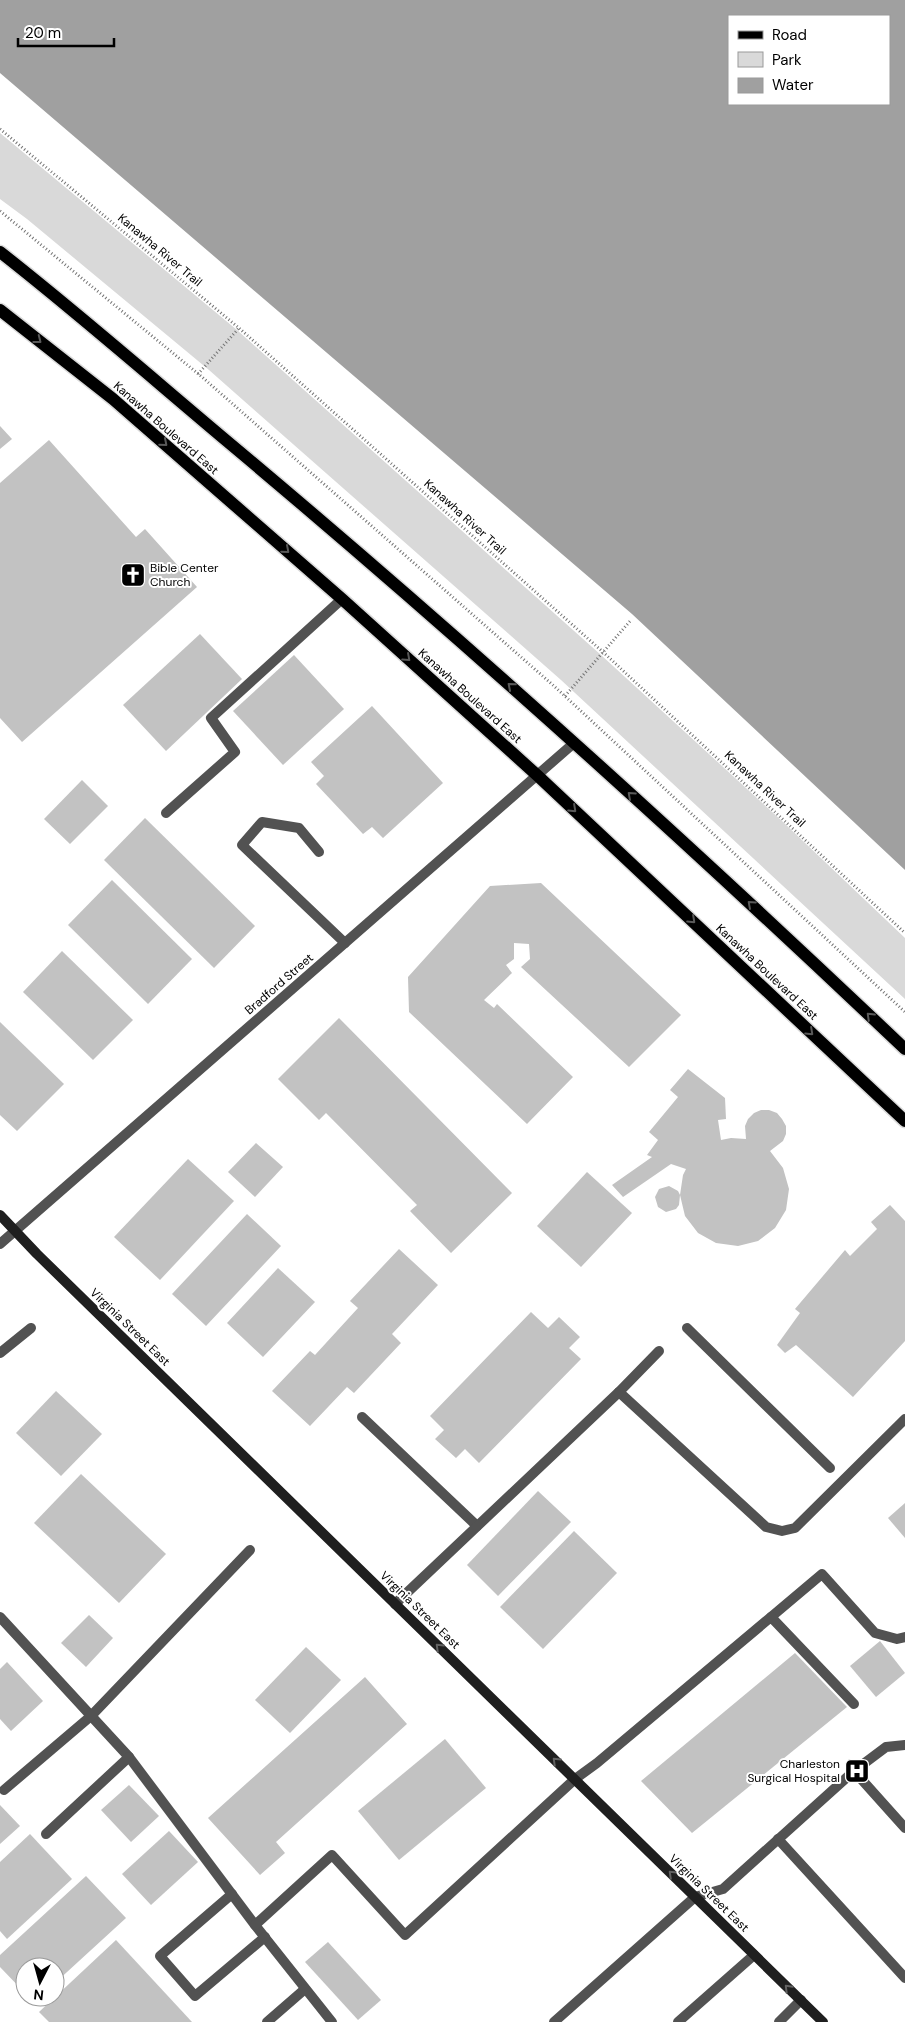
<svg xmlns="http://www.w3.org/2000/svg" width="905" height="2022" font-family="'DM Sans',sans-serif">
  <rect width="100%" height="100%" fill="#fff"/>
  <path fill="#d9d9d9" d="M0 133 237 330 601 655 782 821 905 938V999L561 680 209 370 27 219 0 199Z"/>
  <path fill="#a0a0a0" fill-rule="evenodd" d="M0 0H905V870L632 614 0 73ZM729 16H889V104H729Z"/>
  <g fill="#c2c2c2">
    <path d="M0 426 12 439 0 449Z"/>
    <path d="M49 440 136 537 145 529 197 587 22 742 0 718V483Z"/>
    <path d="M200 634 242 679 166 751 123 705Z"/>
    <path d="M294 655 344 709 283 765 233 711Z"/>
    <path d="M372 706 443 783 383 838 372 827 363 834 316 784 324 776 311 762Z"/>
    <path d="M82 780 108 806 70 844 44 819Z"/>
    <path d="M145 818 255 926 214 968 104 860Z"/>
    <path d="M112 880 192 959 148 1004 68 925Z"/>
    <path d="M541 883 681 1015 629 1067 521 967 530 959 529 944 514 943V959L506 965 512 973 484 1000 494 1008 497 1004 573 1077 527 1124 409 1012 408 977 490 886Z"/>
    <path d="M62 951 133 1020 93 1060 23 992Z"/>
    <path d="M339 1018 512 1193 451 1253 410 1211 417 1205 326 1113 319 1120 278 1079Z"/>
    <path d="M0 1022 64 1084 17 1131 0 1115Z"/>
    <path d="M688 1069 725 1098 726 1119 718 1120 721 1140 731 1138 746 1139 745 1126 748 1119 754 1113 761 1110H769L777 1113 782 1119 786 1126V1134L783 1141 770 1151 783 1168 789 1189 786 1210 775 1228 758 1241 738 1246 716 1243 698 1233 685 1216 680 1195 679 1205 676 1209 666 1212 658 1207 655 1197 659 1189 669 1186 678 1191 680 1195 683 1175 686 1169 671 1164 623 1197 612 1185 652 1157 647 1155 658 1140 649 1132 678 1097 670 1090Z"/>
    <path d="M256 1143 283 1167 255 1197 228 1172Z"/>
    <path d="M188 1159 234 1201 160 1280 114 1237Z"/>
    <path d="M587 1172 632 1213 581 1267 537 1226Z"/>
    <path d="M890 1205 905 1221V1341L853 1397 796 1345 785 1353 777 1345 800 1313 795 1309 845 1250 850 1256 877 1229 871 1222Z"/>
    <path d="M247 1214 281 1246 206 1326 172 1294Z"/>
    <path d="M399 1249 438 1285 392 1334 401 1343 354 1393 347 1387 310 1426 272 1391 310 1351 315 1355 358 1308 350 1301Z"/>
    <path d="M278 1268 315 1302 263 1357 227 1323Z"/>
    <path d="M531 1312 548 1328 559 1317 580 1337 569 1348 581 1359 479 1463 465 1449 456 1458 435 1439 444 1430 430 1416Z"/>
    <path d="M56 1391 102 1434 61 1476 16 1433Z"/>
    <path d="M81 1474 166 1554 119 1603 34 1523Z"/>
    <path d="M538 1491 571 1522 498 1596 467 1565Z"/>
    <path d="M905 1503V1538L888 1518Z"/>
    <path d="M574 1531 617 1573 543 1649 500 1607Z"/>
    <path d="M89 1615 113 1638 86 1667 61 1643Z"/>
    <path d="M880 1641 905 1673 876 1697 850 1666Z"/>
    <path d="M306 1647 341 1680 290 1733 255 1700Z"/>
    <path d="M795 1653 847 1707 692 1833 641 1781Z"/>
    <path d="M7 1662 43 1701 11 1731 0 1719V1669Z"/>
    <path d="M365 1677 407 1724 276 1842 285 1853 260 1875 208 1818Z"/>
    <path d="M445 1739 486 1788 399 1860 358 1811Z"/>
    <path d="M129 1785 159 1816 131 1842 101 1810Z"/>
    <path d="M0 1805 20 1826 0 1844Z"/>
    <path d="M169 1831 198 1862 151 1905 122 1874Z"/>
    <path d="M30 1834 72 1879 7 1939 0 1931V1862Z"/>
    <path d="M86 1876 126 1918 55 1983V1967H25V1993L0 1967V1955Z"/>
    <path d="M116 1940 192 2022H49L39 2012Z"/>
    <path d="M328 1942 381 2000 358 2020 305 1962Z"/>
  </g>
  <g fill="none" stroke-linecap="round" stroke-linejoin="round">
    <defs>
      <g id="primary">
        <path d="M0 252C78 313 153 379 228 442 461 637 685 840 905 1049"/>
        <path d="M0 310 113 399 342 599 538 776 905 1121"/>
      </g>
    </defs>
    <use href="#primary" stroke="#dbdbdb" stroke-width="15"/>
    <g stroke="#747474" stroke-width="3" stroke-dasharray="1 2.5" stroke-linecap="butt">
      <path d="M0 129 239 328 603 652 905 933"/>
      <path d="M0 211 202 377 554 686 905 1012"/>
      <path d="M198 374 239 328"/>
      <path d="M565 696 631 620"/>
    </g>
    <g stroke="#525252" stroke-width="10">
      <path d="M166 813 235 752 211 718 342 599"/>
      <path d="M319 852 299 828 262 822 242 845 345 943"/>
      <path d="M687 1328 830 1468"/>
      <path d="M0 1353 31 1328"/>
      <path d="M619 1392 766 1527 782 1531 795 1528 905 1419"/>
      <path d="M362 1417 477 1526"/>
      <path d="M395 1604 619 1392 659 1351"/>
      <path d="M0 1617 129 1757 255 1925 332 2022"/>
      <path d="M771 1617 822 1574 875 1633 897 1639 905 1637"/>
      <path d="M854 1771 886 1747 905 1745"/>
      <path d="M4 1790 91 1716 250 1550"/>
      <path d="M46 1834 129 1757"/>
      <path d="M778 1839 905 1978"/>
      <path d="M232 1894 160 1956 195 1996 265 1937"/>
      <path d="M255 1925 332 1855 405 1935 575 1779 597 1763 771 1617 854 1704"/>
      <path d="M267 2022 305 1989"/>
      <path d="M554 2022 695 1897 723 1889 854 1771 905 1828"/>
      <path d="M678 2022 754 1955"/>
      <path d="M779 2022 801 2000"/>
    </g>
    <path stroke="#525252" stroke-width="10" d="M0 1244 574 743"/>
    <path stroke="#1f1f1f" stroke-width="10" d="M0 1215 37 1254 823 2022"/>
    <use href="#primary" stroke="#000" stroke-width="12"/>
  </g>
  <defs><path id="oneway-chevron" d="M-2-3.5L2.5 0L-2 3.5" fill="none" stroke-width="1.6" stroke-linecap="round" stroke-linejoin="round" transform="scale(1.25)"/></defs>
  <g stroke="#595959">
    <use href="#oneway-chevron" transform="translate(38 340) rotate(38)"/>
    <use href="#oneway-chevron" transform="translate(164 443) rotate(41)"/>
    <use href="#oneway-chevron" transform="translate(286 550) rotate(41)"/>
    <use href="#oneway-chevron" transform="translate(407 658) rotate(42)"/>
    <use href="#oneway-chevron" transform="translate(511 686) rotate(-139)"/>
    <use href="#oneway-chevron" transform="translate(631 795) rotate(-138)"/>
    <use href="#oneway-chevron" transform="translate(573 809) rotate(43)"/>
    <use href="#oneway-chevron" transform="translate(751 904) rotate(-138)"/>
    <use href="#oneway-chevron" transform="translate(692 920) rotate(43)"/>
    <use href="#oneway-chevron" transform="translate(870 1016) rotate(-136)"/>
    <use href="#oneway-chevron" transform="translate(810 1032) rotate(43)"/>
  </g>
  <g stroke="#626262">
    <use href="#oneway-chevron" transform="translate(439 1647) rotate(-136)"/>
    <use href="#oneway-chevron" transform="translate(556 1761) rotate(-136)"/>
    <use href="#oneway-chevron" transform="translate(672 1874) rotate(-136)"/>
    <use href="#oneway-chevron" transform="translate(788 1988) rotate(-135)"/>
  </g>
  <defs>
    <symbol id="church-square" viewBox="-11 -11 22 22"><rect x="-9" y="-9" width="18" height="18" rx="4" fill="#000" stroke="#fff"/><path d="M-1.2-6h2.4v3.5h3.3v2.4h-3.3V6h-2.4V-.1h-3.3v-2.4h3.3Z" fill="#fff"/></symbol>
    <symbol id="hospital-square" viewBox="-11 -11 22 22"><rect x="-9" y="-9" width="18" height="18" rx="4" fill="#000" stroke="#fff"/><path d="M-5-5h3v3.5h4V-5h3V5h-3V1.5h-4V5h-3Z" fill="#fff"/></symbol>
  </defs>
  <g fill-rule="evenodd">
    <use href="#church-square" x="119" y="561" width="28" height="28"/>
    <use href="#hospital-square" x="843" y="1757" width="28" height="28"/>
  </g>
  <g text-anchor="middle" stroke-width="4" stroke-linejoin="round" paint-order="stroke">
    <g font-size="12" fill="#000" stroke="#fff">
      <text transform="translate(160 250) rotate(40)" y="4">Kanawha River Trail</text>
      <text transform="translate(166 428) rotate(41)" y="4">Kanawha Boulevard East</text>
      <text transform="translate(465 517) rotate(42)" y="4">Kanawha River Trail</text>
      <text transform="translate(470 696) rotate(42)" y="4">Kanawha Boulevard East</text>
      <text transform="translate(765 789) rotate(43)" y="4">Kanawha River Trail</text>
      <text transform="translate(767 972) rotate(43)" y="4">Kanawha Boulevard East</text>
      <text transform="translate(279 984) rotate(-41)" y="4">Bradford Street</text>
      <text transform="translate(130 1327) rotate(44)" y="4">Virginia Street East</text>
      <text transform="translate(420 1610) rotate(44)" y="4">Virginia Street East</text>
      <text transform="translate(709 1893) rotate(44)" y="4">Virginia Street East</text>
    </g>
    <g font-size="12" fill="#000" stroke="#fff" text-anchor="start">
      <text x="150" y="572">Bible Center<tspan x="150" dy="14">Church</tspan></text>
      <text x="840" y="1768" text-anchor="end">Charleston<tspan x="840" dy="14">Surgical Hospital</tspan></text>
    </g>
  </g>
  <rect x="728" y="15" width="162" height="90" fill="#ffffff" stroke="#999999"/>
  <rect x="738" y="31" width="25" height="8" fill="#000000" stroke="#999999"/>
  <text x="772" y="40" font-size="15" fill="#000000">Road</text>
  <rect x="738" y="52" width="25" height="15" fill="#d9d9d9" stroke="#999999"/>
  <text x="772" y="65" font-size="15" fill="#000000">Park</text>
  <rect x="738" y="78" width="25" height="15" fill="#a0a0a0" stroke="#999999"/>
  <text x="772" y="90" font-size="15" fill="#000000">Water</text>
  <g transform="translate(40 1982) rotate(186)"><circle r="24" fill="#ffffff" stroke="#999999"/>
  <path d="M0-4L9 19L0 12L-9 19Z" fill="#000000"/>
  <text y="-8" font-size="14" font-weight="bold" text-anchor="middle" fill="#000000">N</text>
  </g>
  <path d="M18 38v8h96v-8" fill="none" stroke="#000000" stroke-width="2.5"/>
  <text x="25" y="38" font-size="15" fill="#000000" stroke="#ffffff" stroke-width="4" paint-order="stroke">20 m</text>
</svg>
